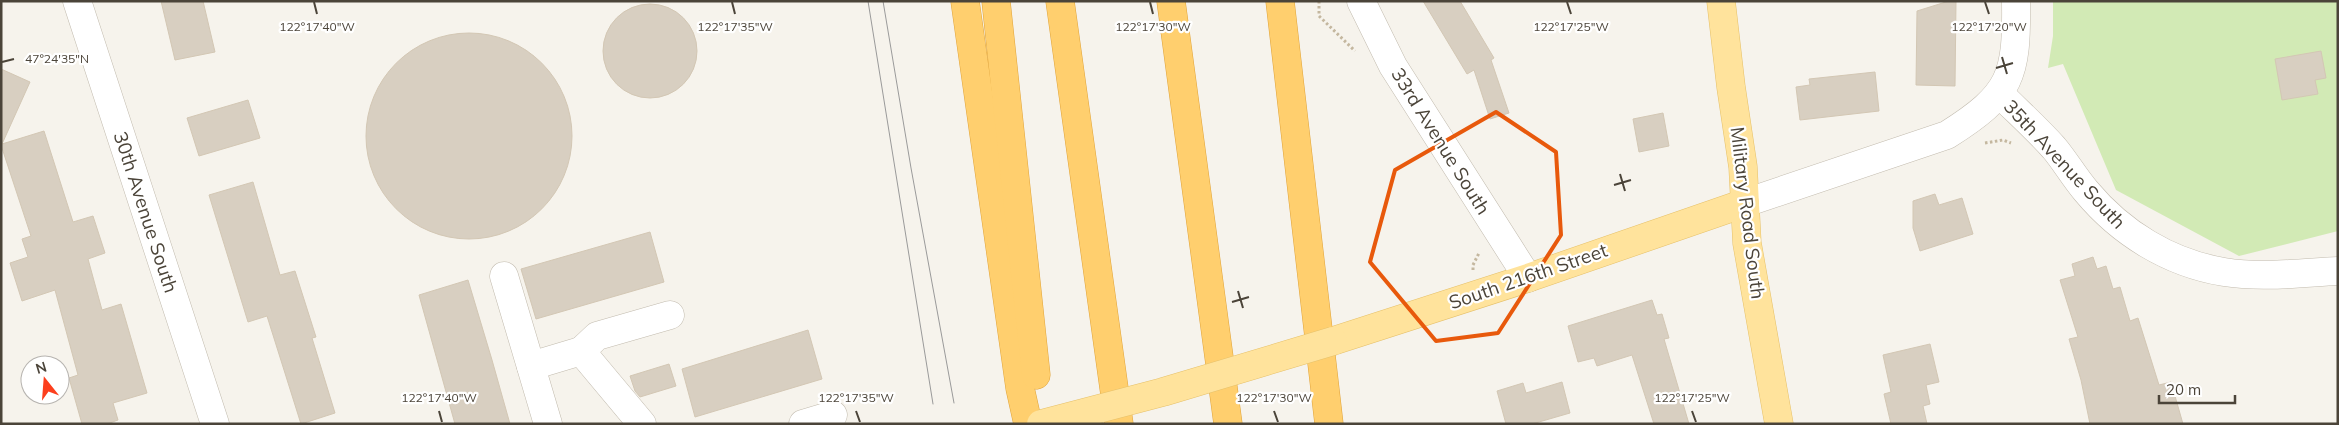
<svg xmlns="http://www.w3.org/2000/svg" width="2339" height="425" font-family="Mulish,sans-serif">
  <rect width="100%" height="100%" fill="#f6f3ec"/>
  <path fill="#d2eab5" d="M2053 1H2338V231L2239 256 2116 190 2063 64 2048 68 2053 36Z"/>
  <g fill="#d8cfc1" stroke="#d3c7b4">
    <path d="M161 1H203L215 52 175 60Z"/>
    <path d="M1423 1H1460L1494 58 1491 60 1509 113 1490 119 1474 70 1467 74Z"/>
    <path d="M1949 1H1956L1955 86 1916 85 1917 11Z"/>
    <circle cx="650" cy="51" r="47"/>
    <circle cx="469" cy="136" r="103"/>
    <path d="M2321 51 2326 78 2315 80 2318 94 2282 100 2275 59Z"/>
    <path d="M1 69 30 82 2 144 44 131 73 222 93 216 105 253 88 259 102 310 121 304 147 393 113 403 118 420 107 424H82L69 378 78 375 55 290 22 301 10 263 28 257 22 239 31 236 1 145Z"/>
    <path d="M1875 72 1879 111 1800 120 1796 87 1810 85 1809 79Z"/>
    <path d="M248 100 260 138 199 156 187 118Z"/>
    <path d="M1663 113 1669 146 1639 152 1633 119Z"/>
    <path d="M253 182 280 275 295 271 316 337 312 338 335 413 301 424 267 316 248 322 209 195Z"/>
    <path d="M1935 194 1939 205 1962 198 1973 234 1920 251 1913 228V201Z"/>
    <path d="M650 232 664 282 536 319 521 269Z"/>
    <path d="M2093 257 2097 269 2106 266 2113 289 2120 287 2130 321 2138 318 2159 385 2171 382 2183 424H2090L2081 380 2069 339 2078 337 2060 280 2075 276 2072 264Z"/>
    <path d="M468 280 492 360 510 424H455L419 295Z"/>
    <path d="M1652 300 1657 315 1662 314 1669 338 1664 339 1689 424H1654L1632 355 1597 366 1594 358 1578 362 1568 326Z"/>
    <path d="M808 330 822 379 695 417 682 369Z"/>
    <path d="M1930 344 1939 382 1926 385 1930 404 1923 406 1927 424H1891L1884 394 1891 392 1883 355Z"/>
    <path d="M669 364 676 386 640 397 635 391 630 376Z"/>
    <path d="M1562 382 1570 413 1532 424H1506L1497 391 1523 383 1526 393Z"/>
  </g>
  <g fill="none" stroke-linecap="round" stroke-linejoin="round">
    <defs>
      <g id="minor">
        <path d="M77 1 215 424"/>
        <path d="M1361 1 1393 66 1528 278"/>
        <path d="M2000 94C2018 112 2037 129 2054 148 2065 161 2074 177 2086 191 2121 233 2169 263 2224 272 2261 278 2300 273 2338 271"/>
        <path d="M1745 203 1947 135C2012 94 2017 76 2016 1"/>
        <path d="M504 276 548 424"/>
        <path d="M581 351 597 336 670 315"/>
        <path d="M531 366 581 351 642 424"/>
        <path d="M803 424 833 415"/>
      </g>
      <g id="major">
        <path d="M1721 1 1731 87 1743 167 1747 243 1779 424"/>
        <path d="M1333 341 1528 278 1745 203"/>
      </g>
      <g id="highway">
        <path d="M965 1 1020 388 1028 424"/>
        <path d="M996 1 1036 375"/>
        <path d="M1060 1 1119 424"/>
        <path d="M1171 1 1228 424"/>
        <path d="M1280 1 1329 424"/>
      </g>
    </defs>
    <use href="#minor" stroke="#c2bbae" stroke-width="29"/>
    <use href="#major" stroke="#e6c16a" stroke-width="29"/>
    <use href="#highway" stroke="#e0a43c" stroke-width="29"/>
    <g stroke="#c4b79f" stroke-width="3" stroke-dasharray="2.5 2.5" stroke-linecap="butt">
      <path d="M1319 1V16L1355 51"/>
      <path d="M1985 143 2003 140 2011 143"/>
      <path d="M1473 270V265L1479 253"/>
    </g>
    <use href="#minor" stroke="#fff" stroke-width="28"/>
    <use href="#major" stroke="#ffe39c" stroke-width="28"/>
    <use href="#highway" stroke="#ffcf6e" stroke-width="28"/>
    <g stroke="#9a9a9a" stroke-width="1">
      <path d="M868 1 933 404"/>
      <path d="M883 1 911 168 954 403"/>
    </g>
    <defs>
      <path id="major-bridge" d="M1041 424 1163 392 1333 341"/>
    </defs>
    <use href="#major-bridge" stroke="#e6c16a" stroke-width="29" stroke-linecap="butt"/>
    <use href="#major-bridge" stroke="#ffe39c" stroke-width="28"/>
  </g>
  <path fill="none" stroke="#e8590c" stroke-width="4" stroke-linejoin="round" d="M1496 112 1556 152 1561 235 1498 333 1436 341 1370 262 1395 170Z"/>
  <path fill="none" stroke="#4b4439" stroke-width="2" d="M314 2 317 14M732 2 735 14M1150 2 1153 14M1567 2 1571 14M1985 2 1989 14M2002 57 2007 74M2 62 14 59M1996 68 2013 63M1620 174 1625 191M1614 185 1631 180M1238 291 1243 308M1232 302 1249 297M439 411 442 422M856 411 860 422M1274 411 1278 422M1692 411 1696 422"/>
  <g text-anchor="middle" stroke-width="4.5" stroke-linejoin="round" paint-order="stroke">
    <g font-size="19" fill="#4b4439" stroke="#fff">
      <text transform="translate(1441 141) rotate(58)" y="7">33rd Avenue South</text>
      <text transform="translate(2065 164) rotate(47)" y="7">35th Avenue South</text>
      <text transform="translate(146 212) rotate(72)" y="7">30th Avenue South</text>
      <text transform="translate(1748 213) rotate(83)" y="7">Military Road South</text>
      <text transform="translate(1528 276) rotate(-19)" y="7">South 216th Street</text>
    </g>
  </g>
  <g font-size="12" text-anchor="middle" fill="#4b4439" stroke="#fff" stroke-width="4.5" stroke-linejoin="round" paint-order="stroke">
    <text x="317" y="31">122°17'40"W</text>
    <text x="735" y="31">122°17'35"W</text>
    <text x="1153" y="31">122°17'30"W</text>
    <text x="1571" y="31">122°17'25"W</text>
    <text x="1989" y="31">122°17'20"W</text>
    <text x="57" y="63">47°24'35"N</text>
    <text x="439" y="402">122°17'40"W</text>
    <text x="856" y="402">122°17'35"W</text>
    <text x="1274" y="402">122°17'30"W</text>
    <text x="1692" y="402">122°17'25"W</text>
  </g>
  <rect width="2339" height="425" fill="none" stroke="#4b4439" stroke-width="5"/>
  <g transform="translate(45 380) rotate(343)"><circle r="24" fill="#ffffff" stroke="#b7b4b0"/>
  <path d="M0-4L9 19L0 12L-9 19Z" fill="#fc3f1d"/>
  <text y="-8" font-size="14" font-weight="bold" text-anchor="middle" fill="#4b4439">N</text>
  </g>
  <path d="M2159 395v8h76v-8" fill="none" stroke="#4b4439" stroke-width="2.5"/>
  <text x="2166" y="395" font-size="15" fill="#4b4439" stroke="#ffffff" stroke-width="4" paint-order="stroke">20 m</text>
</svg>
